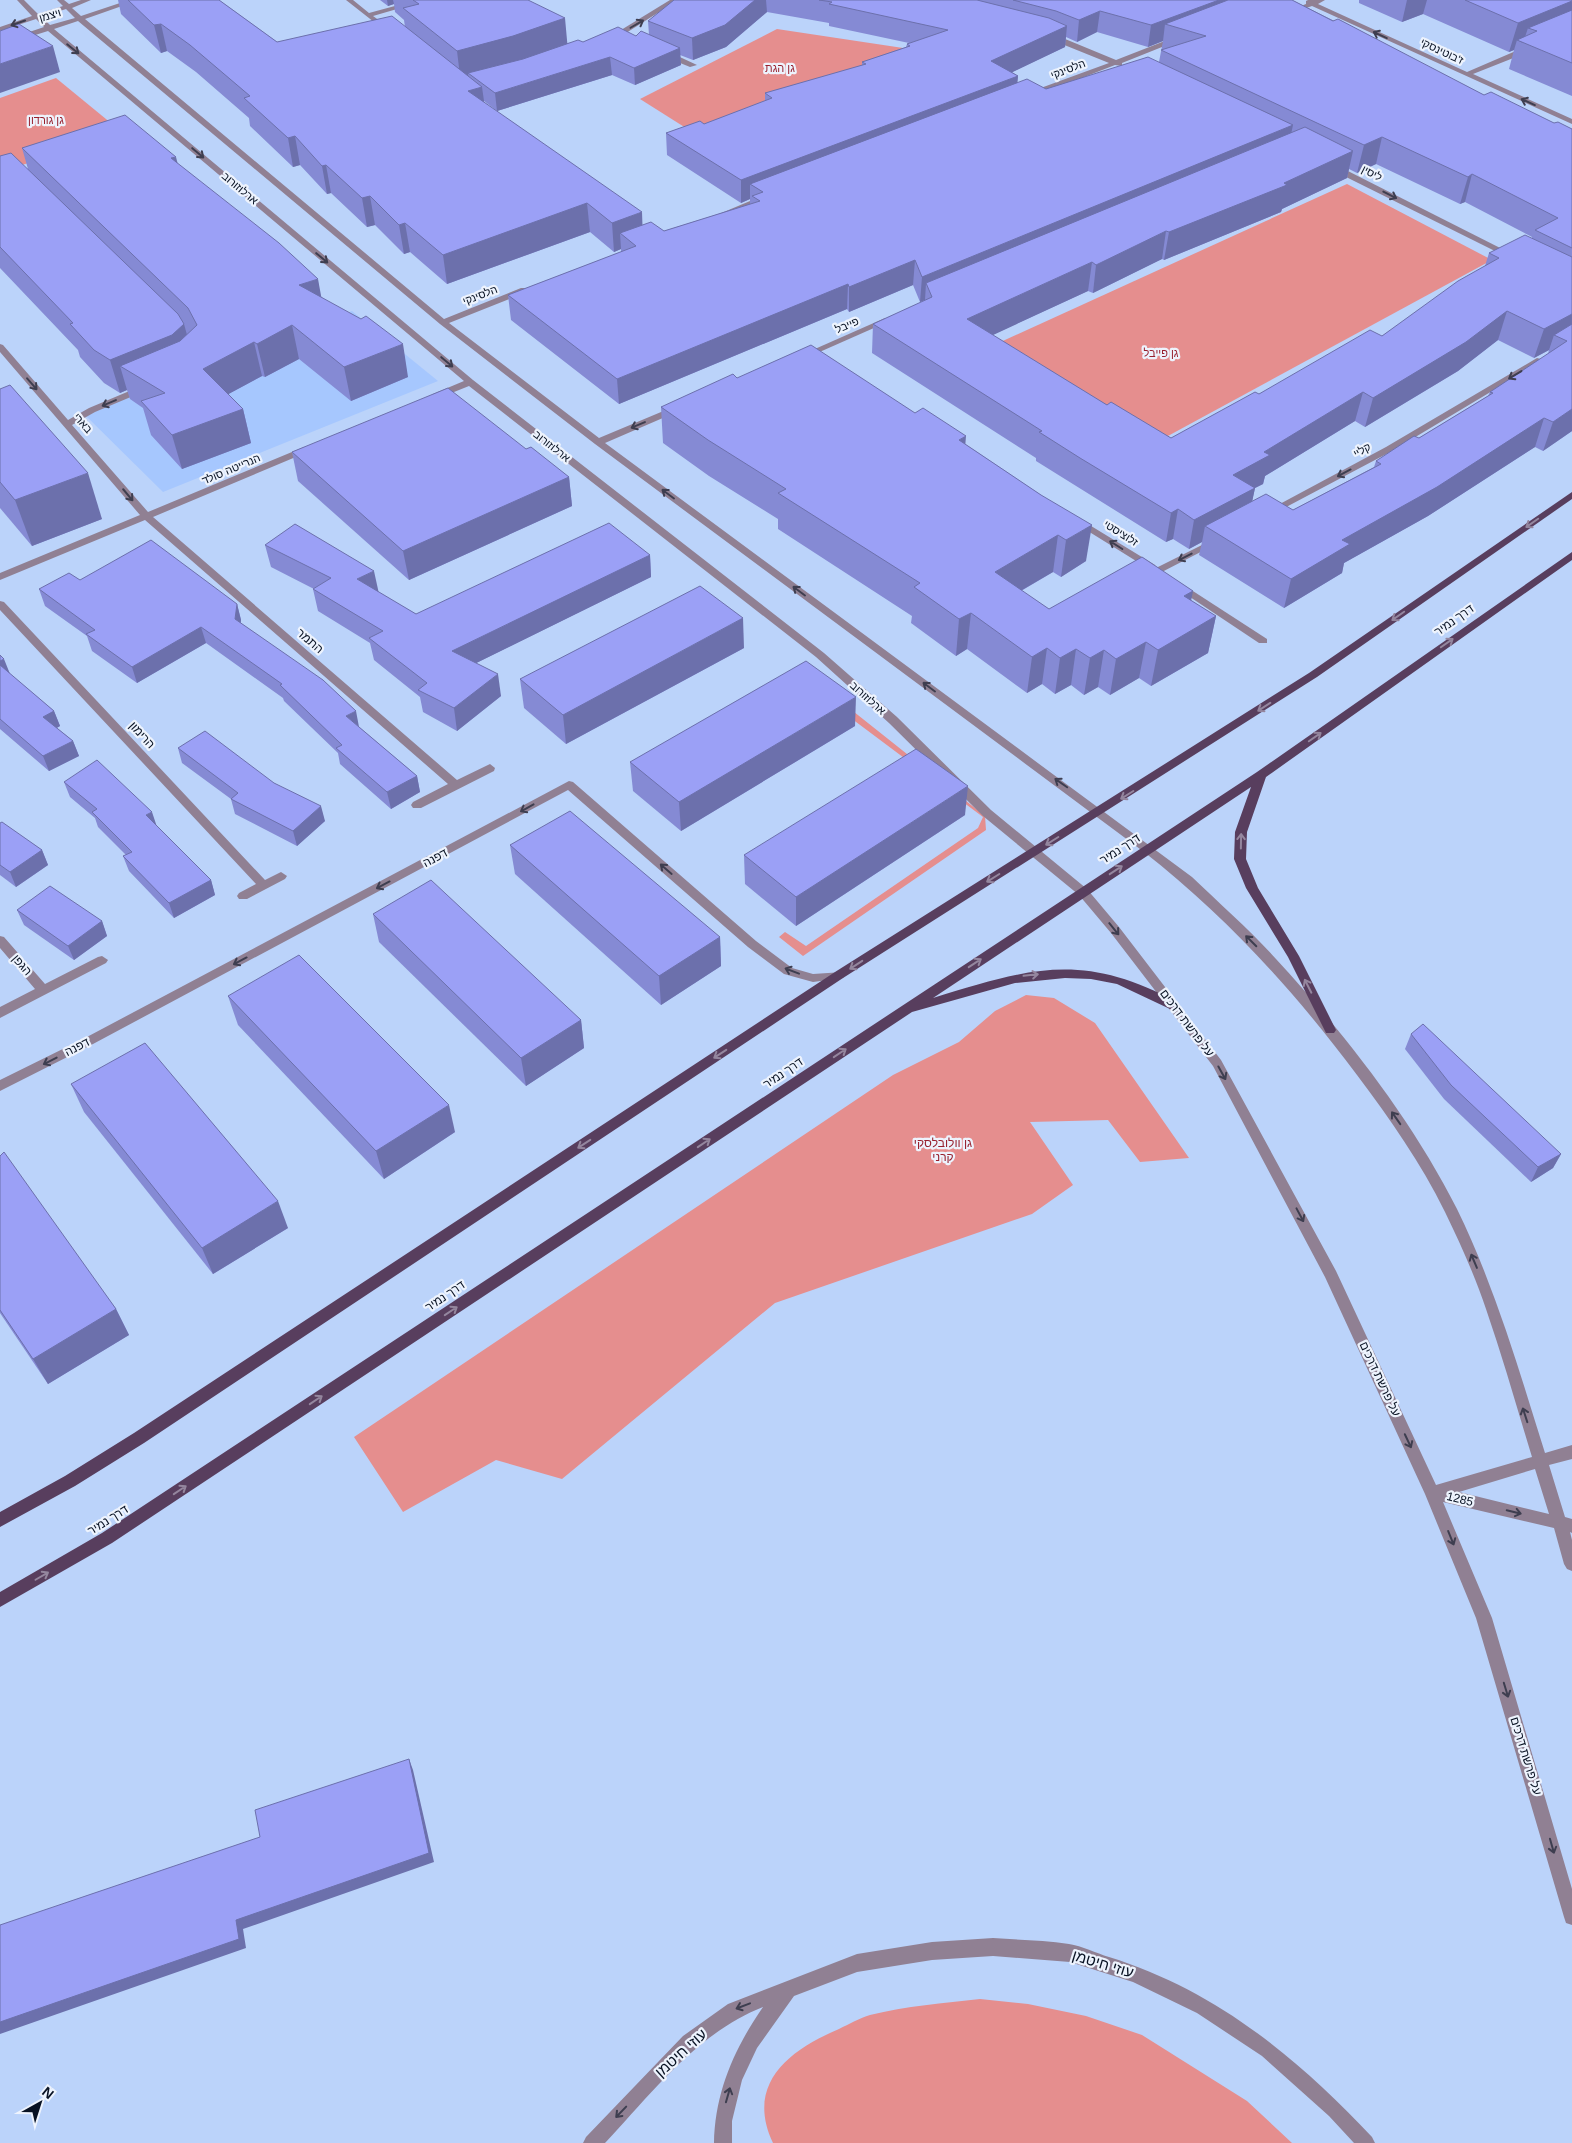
<svg xmlns="http://www.w3.org/2000/svg" width="1572" height="2143" font-family="Arial,Heebo,sans-serif">
  <rect width="100%" height="100%" fill="#bbd3fa"/>
  <path fill="#a6c7fe" d="M352 311 438 381 163 492 83 413Z"/>
  <g fill="#e58e8e">
    <path d="M777 29 923 51 697 135 640 99Z"/>
    <path d="M56 78 123 133 0 172V98Z"/>
    <path d="M1347 184 1492 260 1155 443 994 345Z"/>
    <path d="M800 669 985 816 986 830 803 956 779 937 785 932 806 946 978 828 983 817 792 674Z"/>
    <path d="M1026 995 1054 998 1095 1023 1189 1158 1140 1162 1108 1120 1030 1122 1073 1185 1032 1214 775 1303 562 1479 496 1460 403 1512 354 1437 893 1075 959 1042 995 1011Z"/>
    <path d="M980 1999 1028 2004 1086 2016 1142 2035 1247 2101 1292 2143H773C745 2084 789 2050 839 2029 849 2024 860 2018 870 2015 906 2006 944 2003 980 1999Z"/>
  </g>
  <g fill="none" stroke-linecap="round" stroke-linejoin="round">
    <g fill="#908093" fill-rule="evenodd">
      <path d="M17 0H24L38 14 63 6 57 0H64L69 4 81 0H91L72 8 81 16 129 0H139L85 19 444 319 521 288H527V292L449 323 599 438 673 407H679V411L605 443 1192 877C1220 904 1250 930 1276 959 1344 1033 1411 1118 1457 1209 1495 1287 1519 1370 1545 1453L1572 1445V1459L1549 1465 1565 1517 1572 1519V1533L1570 1532 1572 1540V1571L1567 1569 1564 1564 1554 1528 1443 1502 1492 1618 1572 1889V1925L1566 1923 1564 1917 1476 1618 1425 1494 1325 1277 1213 1066 1111 933 1079 895 983 816 889 723 816 657 469 386 439 398H433V394L464 381 48 31 0 46V42L44 27 36 19 0 31V27L32 16ZM66 9 75 18 50 25 42 17ZM78 21 440 324 595 444 1144 852C1226 916 1295 992 1357 1075 1390 1119 1421 1163 1445 1212 1460 1243 1475 1276 1486 1309 1503 1358 1517 1408 1532 1457L1436 1485 1336 1271 1221 1060 1119 927 1087 889 991 810 897 717 824 653 473 380 54 29ZM1535 1469 1549 1514 1459 1492Z"/>
      <path d="M346 0H353L369 13 417 0H428L373 16 391 29V33H388Z"/>
      <path d="M670 0H678L615 40 608 38Z"/>
      <path d="M1308 0H1325L1318 4 1467 72 1525 47H1531V51L1473 74 1572 119V124L1312 6 1289 14 1286 12 1306 4V1Z"/>
      <path d="M1047 34H1053L1116 60 1175 37 1182 39 1122 63V66L1115 65 1033 97H1027V93L1109 63 1047 38Z"/>
      <path d="M663 52H669L697 65 690 67 663 56Z"/>
      <path d="M1330 165H1336L1516 256 1509 258 1330 169Z"/>
      <path d="M762 196 769 198 726 216 719 214Z"/>
      <path d="M885 318 892 320 806 358 799 356Z"/>
      <path d="M0 344 3 345 68 420 89 408 139 387H145V391L95 412 72 425 148 512 304 447H310V451L153 517 457 780 490 764 495 768 494 771 421 808H413L411 805 413 802 448 784 145 520 0 580V573L140 515 0 352Z"/>
      <path d="M1537 358 1544 360 1392 451 1273 514H1267L1265 512 1386 447Z"/>
      <path d="M1078 518 1155 565 1156 568 1212 540 1215 539 1220 542 1158 574 1155 573 1154 570 1149 569 1075 523 1073 521Z"/>
      <path d="M1179 582 1267 639V643H1259L1175 587 1174 585Z"/>
      <path d="M0 601 4 602 265 880 281 872 287 876 285 879 247 899H239L237 896 239 893 256 884 0 610Z"/>
      <path d="M569 781 573 782 756 941 792 968 813 974 843 972 845 975 843 978 813 982 784 974 748 947 568 790 93 1044 0 1091V1080L85 1038Z"/>
      <path d="M0 936 4 937 45 984 98 957 102 956 108 960 106 963 0 1018V1007L35 989 0 948Z"/>
      <path d="M993 1938C1018 1940 1044 1940 1069 1944 1082 1946 1096 1953 1109 1957 1215 1990 1297 2057 1372 2137L1375 2143H1354L1329 2116 1262 2056 1197 2013 1133 1982 1070 1962 993 1956 932 1960 857 1972 794 1996 757 2048 742 2080 732 2121V2143H714C715 2092 734 2049 763 2007 697 2033 652 2093 605 2143H583L586 2137 683 2036 728 2004 857 1954 932 1942Z"/>
    </g>
    <g fill="#583e5e" fill-rule="evenodd">
      <path d="M1572 492V499L1317 677 843 978 144 1443 75 1486 0 1527V1512L65 1476 134 1433 835 972 1309 673Z"/>
      <path d="M1572 552V560L1266 777 1247 832 1246 859 1258 888 1299 956 1336 1030 1334 1033H1326L1288 957 1246 888 1234 859 1235 832 1251 787 933 998C1030 968 1084 951 1178 1003L1180 1006 1178 1009H1170L1117 984 1091 979 1065 978 1015 983 912 1012 112 1543 0 1607V1592L102 1533 1257 772Z"/>
    </g>
  </g>
  <g fill="#858ad4" fill-rule="evenodd">
    <path d="M118 0H219L277 42 405 27 404 20 395 12 394 4 388 6 380 0H528L567 43 583 42 636 36 649 35 648 21 674 0H1292L1484 95 1554 123 1572 129V431L1543 451 1535 447 1428 516 1344 563 1342 573 1284 608 1199 555 1202 542 1189 549 1173 539 1166 542 1036 461V458L872 353 873 324 925 301 920 302 913 285 849 312 847 309 619 404 511 320 508 295 621 252V249L614 252 590 232 447 284 410 252 404 254 375 225 367 227 331 193 327 194 300 165 293 167 250 126 249 118 196 72 167 51 161 53 121 14ZM767 12 829 23V26L909 43 907 44 906 47 862 62V66L765 93V101L704 124 666 133 667 155 741 203 750 199V204L664 231 642 225 484 102V101L497 111 612 75 635 85 681 65 680 55 693 60 726 47ZM1097 32 1148 47 1163 41 1159 62 1046 89 1017 83 1018 76 1012 72 1065 47 1066 37 1077 42ZM1376 164 1460 204 1465 202 1532 237V238L1489 253 1485 266 1382 336 1259 394 1171 438 1107 405 992 335 1088 291 1093 293 1162 259 1164 260 1281 212 1282 209 1347 178 1349 169 1357 173ZM1498 340 1534 358 1549 350 1548 354 1490 392 1488 396 1419 438 1376 461 1374 467 1293 510 1252 501 1255 488 1263 484 1265 476 1355 421 1365 427 1458 371Z"/>
    <path d="M1359 0H1572V96L1509 69 1514 50 1509 52 1423 14 1402 22 1359 3Z"/>
    <path d="M22 148 178 164 408 377 351 401 299 359 265 377 262 376 228 394 243 409 251 443 182 469 151 435 143 408 130 399 127 390 120 393 104 383 80 357 78 350 0 268V156L28 169Z"/>
    <path d="M737 378 915 413 965 444 1041 495 1086 561 1061 577 1053 572 1021 591 1049 609 1191 601 1216 616 1208 653 1151 686 1139 678 1110 695 1098 687 1084 695 1071 685 1055 694 1042 684 1027 693 967 649 956 656 911 623 912 616 778 529V519L709 476 663 443 661 407Z"/>
    <path d="M0 389 102 519 32 546 0 508Z"/>
    <path d="M526 449 569 477 572 506 409 580 298 481 292 452Z"/>
    <path d="M265 545 378 592 416 614 650 555 651 577 476 663 501 696 457 731 423 712 420 697 374 660 370 643 318 611 313 589H314L271 567Z"/>
    <path d="M80 580 237 604 241 620V623L359 727 417 776 420 792 391 809 340 764 338 753 284 701 283 698 206 643 137 683 92 651 87 636 45 606 39 589Z"/>
    <path d="M744 648 566 744 524 708 520 679Z"/>
    <path d="M0 655 10 674 54 711 60 726 57 728 73 741 79 756 49 771 0 729Z"/>
    <path d="M855 726 681 831 633 791 630 762Z"/>
    <path d="M178 748 325 821 297 846 235 814 231 799 182 763Z"/>
    <path d="M64 782 157 827 211 880 215 895 174 918 129 871 123 856 126 855 98 827 95 818 70 797Z"/>
    <path d="M965 815 796 926 745 884 744 855Z"/>
    <path d="M0 823 42 850 48 865 16 887 0 875Z"/>
    <path d="M510 845 720 937 721 966 661 1005 515 874Z"/>
    <path d="M17 910 102 921 107 936 74 960 24 925Z"/>
    <path d="M373 914 581 1020 584 1048 526 1086 379 942Z"/>
    <path d="M228 996 455 1132 384 1179 238 1025Z"/>
    <path d="M1411 1034 1561 1154 1553 1168 1531 1182 1444 1099 1405 1049Z"/>
    <path d="M71 1084 288 1228 213 1274 84 1112Z"/>
    <path d="M0 1156 116 1309 129 1335 48 1384 0 1313Z"/>
  </g>
  <g fill="#6c70ac">
    <path d="M387 0H393L394 4 388 6Z"/>
    <path d="M755 0H766L767 12 726 47 693 60 692 38Z"/>
    <path d="M1219 0H1236L1165 24 1163 41 1148 47 1151 25Z"/>
    <path d="M1407 0H1427L1423 14 1402 22Z"/>
    <path d="M1572 1V26L1537 31 1528 28 1523 43 1517 40 1514 50 1509 52 1518 23Z"/>
    <path d="M1100 11 1097 32 1077 42 1079 20Z"/>
    <path d="M565 18 568 51 468 73 469 82 461 84 457 51Z"/>
    <path d="M161 24 167 51 161 53 154 25Z"/>
    <path d="M1067 26 1065 47 990 83 991 61Z"/>
    <path d="M53 46 60 72 0 93V64Z"/>
    <path d="M680 48 681 65 635 85 634 68Z"/>
    <path d="M610 57 612 75 497 111 495 93Z"/>
    <path d="M1018 76 1016 97 763 192 750 184V199L741 203V180Z"/>
    <path d="M482 87 486 115 468 91Z"/>
    <path d="M1293 125 1288 149 926 283 925 300 920 302 922 277Z"/>
    <path d="M295 136 300 165 293 167 288 138Z"/>
    <path d="M1382 137 1376 164 1357 173 1364 145Z"/>
    <path d="M1353 151 1347 178 1282 209 1281 212 1164 260 1169 232 1284 183Z"/>
    <path d="M176 157 184 189 171 158Z"/>
    <path d="M326 165 331 193 327 194 322 166Z"/>
    <path d="M1472 174 1465 202 1460 204 1468 177Z"/>
    <path d="M370 196 375 225 367 227 362 198Z"/>
    <path d="M587 203 590 232 447 284 443 255Z"/>
    <path d="M642 212 643 240 620 233 621 249 614 252 612 223Z"/>
    <path d="M405 223 410 252 404 254 399 225Z"/>
    <path d="M1166 231 1162 259 1093 293 1096 265Z"/>
    <path d="M915 260 913 285 849 312V287Z"/>
    <path d="M1092 262 1088 291 965 348 967 319Z"/>
    <path d="M318 279 324 312 299 285Z"/>
    <path d="M848 284 847 309 619 404 617 379Z"/>
    <path d="M1507 311 1498 340 1458 371 1365 427 1373 398Z"/>
    <path d="M1572 314V338L1554 335 1549 350 1534 358 1544 329Z"/>
    <path d="M184 324 193 357 120 366 127 390 120 393 110 360Z"/>
    <path d="M292 325 299 359 265 377 257 344Z"/>
    <path d="M254 342 262 376 212 403 203 369Z"/>
    <path d="M403 344 408 377 351 401 344 367Z"/>
    <path d="M1363 392 1355 421 1265 476 1263 484 1255 488 1249 517 1205 526 1202 542 1189 549 1194 520 1233 475 1264 452Z"/>
    <path d="M243 409 251 443 182 469 172 435Z"/>
    <path d="M1572 409V431L1543 451 1553 422Z"/>
    <path d="M1544 418 1535 447 1428 516 1344 563 1342 573 1284 608 1291 579 1342 540Z"/>
    <path d="M966 436 963 472 959 440Z"/>
    <path d="M88 473 102 519 32 546 15 500Z"/>
    <path d="M569 477 572 506 409 580 403 551Z"/>
    <path d="M1178 509 1173 539 1166 542 1171 513Z"/>
    <path d="M1092 525 1086 561 1061 577 1066 540Z"/>
    <path d="M1058 535 1053 572 991 608 995 572Z"/>
    <path d="M650 555 651 577 456 673 452 651Z"/>
    <path d="M374 571 379 594 357 579Z"/>
    <path d="M1193 591 1186 627 1184 596Z"/>
    <path d="M237 604 241 620 239 635 235 619Z"/>
    <path d="M971 613 967 649 956 656 959 619Z"/>
    <path d="M1216 616 1208 653 1151 686 1158 650Z"/>
    <path d="M743 618 744 648 566 744 563 715Z"/>
    <path d="M201 627 206 643 137 683 132 667Z"/>
    <path d="M1146 642 1139 678 1110 695 1116 659Z"/>
    <path d="M1047 648 1042 684 1027 693 1032 657Z"/>
    <path d="M1076 649 1071 685 1055 694 1060 658Z"/>
    <path d="M1104 650 1098 687 1084 695 1090 658Z"/>
    <path d="M4 659 10 674 0 671V661Z"/>
    <path d="M498 674 501 696 457 731 454 708Z"/>
    <path d="M856 697 855 726 681 831 679 802Z"/>
    <path d="M54 711 60 726 49 732 43 717Z"/>
    <path d="M356 711 359 727 346 716Z"/>
    <path d="M73 741 79 756 49 771 43 756Z"/>
    <path d="M417 776 420 792 391 809 387 792Z"/>
    <path d="M968 786 965 815 796 926V897Z"/>
    <path d="M321 806 325 821 297 846 293 831Z"/>
    <path d="M152 812 157 827 146 815Z"/>
    <path d="M42 850 48 865 16 887 10 872Z"/>
    <path d="M211 880 215 895 174 918 169 903Z"/>
    <path d="M102 921 107 936 74 960 68 946Z"/>
    <path d="M720 937 721 966 661 1005 659 976Z"/>
    <path d="M581 1020 584 1048 526 1086 521 1058Z"/>
    <path d="M449 1105 455 1132 384 1179 376 1151Z"/>
    <path d="M1561 1154 1553 1168 1531 1182 1538 1167Z"/>
    <path d="M278 1201 288 1228 213 1274 202 1248Z"/>
    <path d="M116 1309 129 1335 48 1384 33 1359Z"/>
    <path d="M409 1759 413 1770 434 1862 243 1929 246 1948 0 2034V2022L236 1920Z"/>
  </g>
  <g fill="#9ba0f6" stroke="#6c70ac">
    <path d="M128 0H219L277 42 392 16 482 87 468 91 642 212 612 223 587 203 443 255 405 223 399 225 370 196 362 198 326 165 322 166 295 136 288 138 244 98 250 96 190 45 161 24 154 25Z"/>
    <path d="M413 0H528L565 18 513 36 457 51 403 8 419 4Z"/>
    <path d="M674 0H755L725 25 692 38 648 21Z"/>
    <path d="M819 0H977L1049 18 1067 26 991 61 1018 76 741 180 666 133 700 121 704 124 772 98 765 93 866 64 862 62 910 46 907 44 948 30 829 4 832 2Z"/>
    <path d="M1013 0H1219L1151 25 1100 11 1079 20 1056 11Z"/>
    <path d="M1228 0H1292L1333 21 1338 19 1484 95 1491 92 1554 123 1558 122 1572 129V248L1535 230 1558 218 1472 174 1468 177 1382 137 1364 145 1161 50 1206 36 1165 24Z"/>
    <path d="M1465 0H1572V1L1518 23Z"/>
    <path d="M1572 10V63L1517 40 1537 31 1528 28Z"/>
    <path d="M19 24 53 46 0 64V31Z"/>
    <path d="M618 27 636 36 641 31 680 48 634 68 610 57 495 93 468 73 523 59 578 40 583 42Z"/>
    <path d="M1148 57 1293 125 922 277 915 260 849 287 848 284 617 379 508 295 636 246 620 233 651 222 664 231 760 201 752 196 763 192 750 184 1027 79 1046 89Z"/>
    <path d="M125 115 176 157 171 158 279 243 318 279 299 285 361 319 366 316 403 344 344 367 292 325 257 344 254 342 203 369 243 409 172 435 141 401 165 393 120 366 180 341 197 325 188 308 22 148Z"/>
    <path d="M1305 127 1353 151 1284 183 1287 185 1169 232 1166 231 1096 265 1092 262 967 319 1107 405 1111 402 1171 438 1255 392 1259 394 1370 330 1382 336 1458 281 1499 258 1489 253 1525 235 1572 257V314L1544 329 1507 311 1466 342 1373 398 1363 392 1264 452 1270 455 1233 475 1255 488 1194 520 1178 509 1171 513 1080 458 1039 432 1042 431 873 324 932 297 926 283Z"/>
    <path d="M11 153 178 314 184 324 172 335 110 360 94 350 70 324 73 323 0 247V156Z"/>
    <path d="M1572 324V409L1553 422 1544 418 1437 487 1342 540 1350 544 1291 579 1205 526 1266 494 1293 510 1381 464 1376 461 1414 436 1419 438 1493 393 1490 392 1567 341 1554 335Z"/>
    <path d="M811 345 915 413 923 408 966 436 959 440 1041 495 1092 525 1066 540 1058 535 995 572 1049 609 1142 557 1193 591 1184 596 1216 616 1158 650 1146 642 1116 659 1104 650 1090 658 1076 649 1060 658 1047 648 1032 657 971 613 959 619 914 587 920 583 778 493 786 489 708 440 661 407 733 374 737 378Z"/>
    <path d="M10 385 88 473 15 500 0 482V389Z"/>
    <path d="M448 388 526 449 531 447 569 477 403 551 292 452Z"/>
    <path d="M609 523 650 555 452 651 498 674 454 708 418 690 427 683 369 638 383 631 313 589 331 578 265 545 295 524 374 571 357 579 416 614Z"/>
    <path d="M151 540 237 604 235 619 323 680 356 711 346 716 417 776 387 792 336 748 342 745 280 685 282 684 201 627 132 667 86 634 95 630 39 589 69 573 80 580Z"/>
    <path d="M700 586 743 618 563 715 520 679Z"/>
    <path d="M0 655 4 659 0 661Z"/>
    <path d="M806 661 856 697 679 802 630 762Z"/>
    <path d="M0 665 54 711 43 717 73 741 43 756 0 719Z"/>
    <path d="M205 731 274 783 321 806 293 831 231 799 238 793 178 748Z"/>
    <path d="M916 749 968 786 796 897 744 855Z"/>
    <path d="M97 760 152 812 146 815 211 880 169 903 123 856 132 852 92 812 97 809 64 782Z"/>
    <path d="M570 811 720 937 659 976 510 845Z"/>
    <path d="M2 822 42 850 10 872 0 865V823Z"/>
    <path d="M431 880 581 1020 521 1058 373 914Z"/>
    <path d="M50 886 102 921 68 946 17 910Z"/>
    <path d="M299 955 449 1105 376 1151 228 996Z"/>
    <path d="M1423 1024 1561 1154 1538 1167 1451 1085 1411 1034Z"/>
    <path d="M145 1043 278 1201 202 1248 71 1084Z"/>
    <path d="M4 1152 116 1309 33 1359 0 1310V1156Z"/>
    <path d="M409 1759 429 1853 236 1920 239 1939 0 2022V1925L260 1837 255 1810Z"/>
  </g>
  <defs><path id="oneway-shaft" d="M-6 0H5M1.5-3L5.5 0L1.5 3" fill="none" stroke-width="1.6" stroke-linecap="round" stroke-linejoin="round" transform="scale(1.25)"/></defs>
  <g stroke="#3e3e50">
    <use href="#oneway-shaft" transform="translate(18 23) rotate(161)"/>
    <use href="#oneway-shaft" transform="translate(637 24) rotate(-30)"/>
    <use href="#oneway-shaft" transform="translate(1380 35) rotate(-155)"/>
    <use href="#oneway-shaft" transform="translate(73 49) rotate(39)"/>
    <use href="#oneway-shaft" transform="translate(1528 102) rotate(-156)"/>
    <use href="#oneway-shaft" transform="translate(198 153) rotate(40)"/>
    <use href="#oneway-shaft" transform="translate(1390 195) rotate(27)"/>
    <use href="#oneway-shaft" transform="translate(322 258) rotate(40)"/>
    <use href="#oneway-shaft" transform="translate(447 362) rotate(40)"/>
    <use href="#oneway-shaft" transform="translate(1515 375) rotate(149)"/>
    <use href="#oneway-shaft" transform="translate(32 384) rotate(49)"/>
    <use href="#oneway-shaft" transform="translate(109 403) rotate(157)"/>
    <use href="#oneway-shaft" transform="translate(638 425) rotate(157)"/>
    <use href="#oneway-shaft" transform="translate(1344 473) rotate(152)"/>
    <use href="#oneway-shaft" transform="translate(668 494) rotate(-143)"/>
    <use href="#oneway-shaft" transform="translate(128 495) rotate(50)"/>
    <use href="#oneway-shaft" transform="translate(1116 545) rotate(-148)"/>
    <use href="#oneway-shaft" transform="translate(1185 557) rotate(153)"/>
    <use href="#oneway-shaft" transform="translate(799 591) rotate(-143)"/>
    <use href="#oneway-shaft" transform="translate(929 687) rotate(-143)"/>
    <use href="#oneway-shaft" transform="translate(1061 783) rotate(-145)"/>
    <use href="#oneway-shaft" transform="translate(527 808) rotate(151)"/>
    <use href="#oneway-shaft" transform="translate(666 869) rotate(-139)"/>
    <use href="#oneway-shaft" transform="translate(383 885) rotate(152)"/>
    <use href="#oneway-shaft" transform="translate(1114 929) rotate(51)"/>
    <use href="#oneway-shaft" transform="translate(1251 941) rotate(-135)"/>
    <use href="#oneway-shaft" transform="translate(240 961) rotate(152)"/>
    <use href="#oneway-shaft" transform="translate(792 971) rotate(-159)"/>
    <use href="#oneway-shaft" transform="translate(50 1061) rotate(153)"/>
    <use href="#oneway-shaft" transform="translate(1222 1073) rotate(61)"/>
    <use href="#oneway-shaft" transform="translate(1396 1118) rotate(-125)"/>
    <use href="#oneway-shaft" transform="translate(1300 1215) rotate(62)"/>
    <use href="#oneway-shaft" transform="translate(1474 1261) rotate(-113)"/>
    <use href="#oneway-shaft" transform="translate(1525 1415) rotate(-108)"/>
    <use href="#oneway-shaft" transform="translate(1408 1441) rotate(65)"/>
    <use href="#oneway-shaft" transform="translate(1514 1512) rotate(14)"/>
    <use href="#oneway-shaft" transform="translate(1451 1538) rotate(68)"/>
    <use href="#oneway-shaft" transform="translate(1506 1690) rotate(73)"/>
    <use href="#oneway-shaft" transform="translate(1552 1846) rotate(74)"/>
    <use href="#oneway-shaft" transform="translate(743 2006) rotate(159)"/>
    <use href="#oneway-shaft" transform="translate(728 2095) rotate(-74)"/>
    <use href="#oneway-shaft" transform="translate(621 2112) rotate(134)"/>
  </g>
  <g stroke="#94869e">
    <use href="#oneway-shaft" transform="translate(1532 523) rotate(145)"/>
    <use href="#oneway-shaft" transform="translate(1398 616) rotate(145)"/>
    <use href="#oneway-shaft" transform="translate(1447 643) rotate(-35)"/>
    <use href="#oneway-shaft" transform="translate(1264 707) rotate(147)"/>
    <use href="#oneway-shaft" transform="translate(1315 737) rotate(-35)"/>
    <use href="#oneway-shaft" transform="translate(1127 795) rotate(148)"/>
    <use href="#oneway-shaft" transform="translate(1052 841) rotate(148)"/>
    <use href="#oneway-shaft" transform="translate(1241 841) rotate(-89)"/>
    <use href="#oneway-shaft" transform="translate(1116 870) rotate(-33)"/>
    <use href="#oneway-shaft" transform="translate(993 878) rotate(148)"/>
    <use href="#oneway-shaft" transform="translate(975 963) rotate(-33)"/>
    <use href="#oneway-shaft" transform="translate(856 965) rotate(147)"/>
    <use href="#oneway-shaft" transform="translate(1031 975) rotate(-6)"/>
    <use href="#oneway-shaft" transform="translate(1308 986) rotate(-117)"/>
    <use href="#oneway-shaft" transform="translate(840 1053) rotate(-34)"/>
    <use href="#oneway-shaft" transform="translate(720 1054) rotate(147)"/>
    <use href="#oneway-shaft" transform="translate(704 1143) rotate(-34)"/>
    <use href="#oneway-shaft" transform="translate(584 1144) rotate(147)"/>
    <use href="#oneway-shaft" transform="translate(451 1311) rotate(-34)"/>
    <use href="#oneway-shaft" transform="translate(316 1400) rotate(-34)"/>
    <use href="#oneway-shaft" transform="translate(180 1490) rotate(-34)"/>
    <use href="#oneway-shaft" transform="translate(42 1576) rotate(-30)"/>
  </g>
  <g text-anchor="middle" stroke-width="4.5" stroke-linejoin="round" paint-order="stroke">
    <g font-size="11" fill="#081223" stroke="#edf3fd">
      <text transform="translate(50 15) rotate(-17)" y="4">ויצמן</text>
      <text transform="translate(1442 51) rotate(25)" y="4">ז'בוטינסקי</text>
      <text transform="translate(1068 69) rotate(-21)" y="4">הלסינקי</text>
      <text transform="translate(1372 173) rotate(27)" y="4">ליסין</text>
      <text transform="translate(240 188) rotate(40)" y="4">ארלוזורוב</text>
      <text transform="translate(480 295) rotate(-21)" y="4">הלסינקי</text>
      <text transform="translate(847 325) rotate(-23)" y="4">פייבל</text>
      <text transform="translate(83 423) rotate(49)" y="4">בארי</text>
      <text transform="translate(552 446) rotate(38)" y="4">ארלוזורוב</text>
      <text transform="translate(1362 450) rotate(-28)" y="4">קליי</text>
      <text transform="translate(231 469) rotate(-23)" y="4">הנרייטה סולד</text>
      <text transform="translate(1121 533) rotate(32)" y="4">זלוציסטי</text>
      <text transform="translate(868 698) rotate(42)" y="4">ארלוזורוב</text>
    </g>
    <g font-size="11" fill="#97202e" stroke="#edf3fd">
      <text x="780" y="72">גן הגת</text>
      <text x="46" y="124">גן גורדון</text>
      <text x="1161" y="357">גן פייבל</text>
    </g>
    <g font-size="12" fill="#081223" stroke="#edf3fd">
      <text transform="translate(1454 620) rotate(-35)" y="4">דרך נמיר</text>
      <text transform="translate(310 641) rotate(41)" y="4">התמר</text>
      <text transform="translate(142 735) rotate(47)" y="4">הרימון</text>
      <text transform="translate(1120 849) rotate(-33)" y="4">דרך נמיר</text>
      <text transform="translate(435 858) rotate(-28)" y="4">דפנה</text>
      <text transform="translate(22 965) rotate(49)" y="4">הגפן</text>
      <text transform="translate(1187 1023) rotate(53)" y="4">על פרשת דרכים</text>
      <text transform="translate(77 1047) rotate(-27)" y="4">דפנה</text>
      <text transform="translate(783 1073) rotate(-34)" y="4">דרך נמיר</text>
      <text transform="translate(445 1296) rotate(-34)" y="4">דרך נמיר</text>
      <text transform="translate(1380 1379) rotate(65)" y="4">על פרשת דרכים</text>
      <text transform="translate(1460 1499) rotate(14)" y="4">1285</text>
      <text transform="translate(108 1520) rotate(-32)" y="4">דרך נמיר</text>
      <text transform="translate(1526 1756) rotate(73)" y="4">על פרשת דרכים</text>
    </g>
    <g font-size="12" fill="#97202e" stroke="#edf3fd">
      <text x="943" y="1147">גן וולובלסקי<tspan x="943" dy="14">קרני</tspan></text>
    </g>
    <g font-size="15" fill="#081223" stroke="#edf3fd">
      <text transform="translate(1103 1964) rotate(17)" y="5">עוזי חיטמן</text>
      <text transform="translate(681 2053) rotate(-42)" y="5">עוזי חיטמן</text>
    </g>
  </g>
  <g transform="translate(40 2103) rotate(39)" stroke="#edf3fd" stroke-width="4" paint-order="stroke">
  <path d="M0-4L9 19L0 12L-9 19Z" fill="#081223"/>
  <text y="-8" font-size="14" font-weight="bold" text-anchor="middle" fill="#081223">N</text>
  </g>
</svg>
